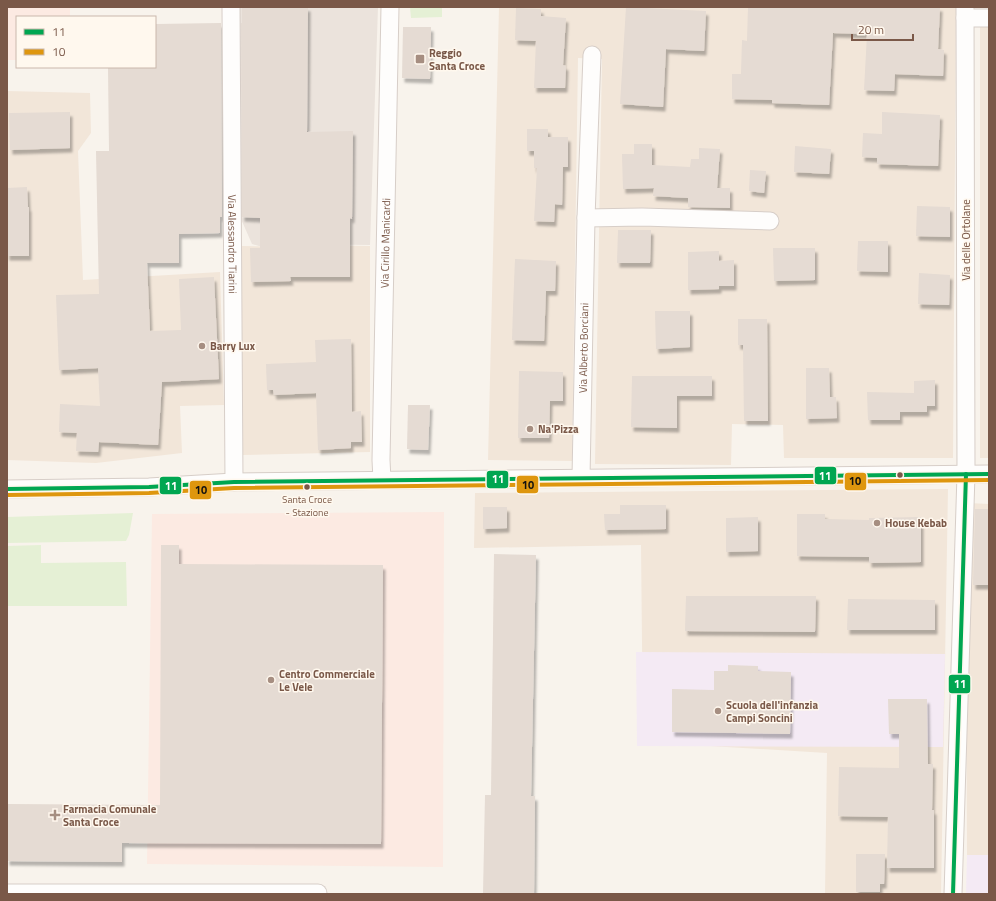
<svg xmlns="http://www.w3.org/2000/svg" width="996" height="901" font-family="'Titillium Web',sans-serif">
  <defs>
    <filter id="shadow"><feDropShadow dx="2.5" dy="4.5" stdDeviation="1" flood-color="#0004"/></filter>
  </defs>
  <rect width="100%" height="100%" fill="#f8f3ec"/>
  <g fill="#f2e6d9">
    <path d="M499 7H956L953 458H784L783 425 732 424 731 465 595 464 602 59 578 58 572 461 488 460Z"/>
    <rect x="980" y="25" width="9" height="433"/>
    <path d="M7 91 90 93 91 133 78 151 83 280 220 272 224 405 180 406 182 453 96 463 7 460Z"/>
    <path d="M304 245 370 246V452L241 455V246L298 247Z"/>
    <path d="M948 489 941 894H825L827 753 643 742 641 545 474 548 475 493Z"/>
    <path d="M968 503 989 504V855H967L966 585Z"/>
  </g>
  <g fill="#fceae2">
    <path d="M7 7H70V17H17V60H7Z"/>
    <path d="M444 512 443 867 147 864 152 514Z"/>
  </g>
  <path fill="#ebe3dc" d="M234 7H378L370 245 297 244 294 246H259L252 244 241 219Z"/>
  <g fill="#f4eaf4">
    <path d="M636 652 945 654 943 747 637 746Z"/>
    <path d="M967 855H989V894H966Z"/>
  </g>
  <g fill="#e5f0d5">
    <path d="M410 7H442V17L411 18Z"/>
    <path d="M133 513 129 535 126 541 7 543V517Z"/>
    <path d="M41 545V563L126 562 127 606H7V546Z"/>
  </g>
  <g fill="#e5dbd3" filter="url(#shadow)">
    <path d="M242 7H308L307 132 353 131 352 219 350 218V277H290L291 281 251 282 250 248H260V218L242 217 241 23H242Z"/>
    <path d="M626 7 706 11 704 51 666 49 663 107 620 104Z"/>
    <path d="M748 7H940L938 49 944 50 943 76 895 74 894 91 864 90 867 34 833 33 829 105 772 103V100L732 99V74H741L742 40 747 41Z"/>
    <path d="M516 8 541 9V16L566 18 563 65 566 66 565 88H534L536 41 515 40Z"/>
    <path d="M221 23 222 217H220V233L179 234V263H147L150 331 181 330 179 279 214 277 219 379 162 382 158 445 99 442 98 452 76 451 77 433 59 432 60 404 100 406 98 368 59 370 56 295 99 294 96 151H109L108 67H155V24Z"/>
    <path d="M403 27H431L430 79 402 78Z"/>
    <path d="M70 112V148L10 150 9 113Z"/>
    <path d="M882 112 940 115 938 166 877 164V158L862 157 863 133 882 134Z"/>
    <path d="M527 129H548V137H568V167H563L562 205 555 204 554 222 534 221 537 168H534V151H527Z"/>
    <path d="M634 144H652V165L690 167 691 159H699V148L720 149 717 188H730V208L688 207V198L653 196 654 188 623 189 622 154H634Z"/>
    <path d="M795 146 831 149 829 174 794 172Z"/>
    <path d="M750 170 766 171 764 193 749 191Z"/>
    <path d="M27 187 28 207H29V256H7V188Z"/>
    <path d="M917 206 950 207V237L916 236Z"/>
    <path d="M618 230H651L650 263H617Z"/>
    <path d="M858 241H888V272L857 271Z"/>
    <path d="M773 248H815V280L774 281Z"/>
    <path d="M719 251V261L734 260V286H719V289L688 290V252Z"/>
    <path d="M515 259 556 261 555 291H546L544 341 512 340 513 308Z"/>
    <path d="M919 273 950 275 949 305 918 304Z"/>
    <path d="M655 311H690V347L656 349Z"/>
    <path d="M738 319H767L768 421H744L743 345H738Z"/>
    <path d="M351 339 352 412 361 411 362 442H351V448L318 450 316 393 274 395 273 390H267L266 364 316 362 315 340Z"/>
    <path d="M806 368H829L830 397H836L837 418 806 419Z"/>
    <path d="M519 371 563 372V401H550L549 438H518Z"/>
    <path d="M632 376H712V396H677V428L631 427Z"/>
    <path d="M935 380V406H927V412H900V420H868L867 392 914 393V381Z"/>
    <path d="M408 405H430L428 450 407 449Z"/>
    <path d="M620 505H666V529L605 530 604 514H620Z"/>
    <path d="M483 507H507V528L483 529Z"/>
    <path d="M975 509H989V585H973Z"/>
    <path d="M797 514H825V519L869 520V518L921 517V562L869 563V557L797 556Z"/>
    <path d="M758 517V551L726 552V518Z"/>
    <path d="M161 545H179V564L383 565 381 844 122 843V862L7 861V804L160 805Z"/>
    <path d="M494 554 536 555 531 796H535L534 894H483L485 795H491Z"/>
    <path d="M686 596H816L815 632 685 631Z"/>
    <path d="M848 599 935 600V630H847Z"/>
    <path d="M728 665 758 666V671L791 672 790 734 672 732V689L714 690V671H728Z"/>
    <path d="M888 699H927L928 764H933L932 810H934V868H887L888 817 838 816 839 767 899 768V734H889Z"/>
    <path d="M856 854H885L884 884H880V892H856Z"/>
  </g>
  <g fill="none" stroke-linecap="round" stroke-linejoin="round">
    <defs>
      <g id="minor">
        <path id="s1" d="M231 7 234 482"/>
        <path d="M965 18H989"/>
        <path d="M586 218 642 217 770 221"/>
        <path id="s2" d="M581 478 586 218 592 55"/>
        <path id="s3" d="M382 480 381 460 390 7"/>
        <path d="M7 489 149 487 234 482 989 474"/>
        <path d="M7 893H318"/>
        <path d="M953 894 966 474 965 7"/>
      </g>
    </defs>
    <use href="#minor" stroke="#d7cec8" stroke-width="19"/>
    <use href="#minor" stroke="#fefdfc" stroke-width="17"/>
    <defs>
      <g id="bus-1">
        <path d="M7 489 149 487 234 482 989 474"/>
        <path d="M953 894 966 474"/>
      </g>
      <path id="bus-2" d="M7 495 149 493 234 488 989 480"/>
    </defs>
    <use href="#bus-1" stroke="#fff8ee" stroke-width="7"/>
    <use href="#bus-2" stroke="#fff8ee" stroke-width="7"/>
    <use href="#bus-1" stroke="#00a651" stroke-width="4"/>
    <use href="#bus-2" stroke="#de960e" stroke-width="4"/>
  </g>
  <g fill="#a68e81" stroke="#fff8ee" stroke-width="1.5">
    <rect x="415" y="54" width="10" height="10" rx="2"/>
    <circle cx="202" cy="346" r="4"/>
    <circle cx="530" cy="429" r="4"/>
    <circle cx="877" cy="523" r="4"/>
    <circle cx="271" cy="680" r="4"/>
    <circle cx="718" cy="711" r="4"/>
    <path d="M53 809h4v4h4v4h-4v4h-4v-4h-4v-4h4z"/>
  </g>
  <g fill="#7a5848" stroke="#fff8ee" stroke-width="1.5">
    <circle cx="900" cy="475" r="3.5"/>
    <circle cx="307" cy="487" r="3.5"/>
  </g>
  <g text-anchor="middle" stroke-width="3" stroke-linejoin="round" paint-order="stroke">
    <g font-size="10" fill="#7a5848" stroke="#fff8ee">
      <text x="307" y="503">Santa Croce<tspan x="307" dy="13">- Stazione</tspan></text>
    </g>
    <g font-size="11" font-weight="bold" fill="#7a5848" stroke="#fff8ee" text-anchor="start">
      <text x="429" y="57">Reggio<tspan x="429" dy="13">Santa Croce</tspan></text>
      <text x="210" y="350">Barry Lux</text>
      <text x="538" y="433">Na'Pizza</text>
      <text x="885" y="527">House Kebab</text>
      <text x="279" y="678">Centro Commerciale<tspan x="279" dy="13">Le Vele</tspan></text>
      <text x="726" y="709">Scuola dell'infanzia<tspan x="726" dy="13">Campi Soncini</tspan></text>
      <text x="63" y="813">Farmacia Comunale<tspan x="63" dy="13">Santa Croce</tspan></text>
    </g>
    <g font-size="11" fill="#7a5848" stroke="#fff8ee">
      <text transform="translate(966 240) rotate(-90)" y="4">Via delle Ortolane</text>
      <text dy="4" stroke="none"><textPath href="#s3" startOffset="237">Via Cirillo Manicardi</textPath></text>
      <text dy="4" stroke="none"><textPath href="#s1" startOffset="237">Via Alessandro Tiarini</textPath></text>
      <text dy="4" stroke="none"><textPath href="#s2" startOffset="130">Via Alberto Borciani</textPath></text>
    </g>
  </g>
  <g stroke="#fff8ee" stroke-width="1.5">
    <rect x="814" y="466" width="23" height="19" rx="4" fill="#00a651"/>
    <rect x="486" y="470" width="23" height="19" rx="4" fill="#00a651"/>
    <rect x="844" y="472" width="23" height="19" rx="4" fill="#de960e"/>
    <rect x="516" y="475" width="23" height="19" rx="4" fill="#de960e"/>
    <rect x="159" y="476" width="23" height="19" rx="4" fill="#00a651"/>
    <rect x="189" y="480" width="23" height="20" rx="4" fill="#de960e"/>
    <rect x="948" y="674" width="23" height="20" rx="4" fill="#00a651"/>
  </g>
  <g font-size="11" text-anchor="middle" font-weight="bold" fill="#fff">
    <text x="825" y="480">11</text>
    <text x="498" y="483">11</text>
    <text x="171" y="490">11</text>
    <text x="960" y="688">11</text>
  </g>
  <g font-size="11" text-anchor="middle" font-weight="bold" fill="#111">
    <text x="855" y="485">10</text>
    <text x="528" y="489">10</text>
    <text x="201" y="494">10</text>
  </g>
  <rect width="996" height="901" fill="none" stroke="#7a5848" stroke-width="16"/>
  <rect x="16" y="16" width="140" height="52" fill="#fff8ee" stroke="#cab8ac"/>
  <rect x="24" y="29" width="20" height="6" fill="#00a651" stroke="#cab8ac"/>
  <text x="52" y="36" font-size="12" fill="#7a5848">11</text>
  <rect x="24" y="49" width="20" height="6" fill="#de960e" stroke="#cab8ac"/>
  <text x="52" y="56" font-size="12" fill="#7a5848">10</text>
  <path d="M852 34v6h61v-6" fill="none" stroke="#7a5848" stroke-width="2"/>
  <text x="858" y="34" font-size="12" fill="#7a5848" stroke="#fff8ee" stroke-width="3" paint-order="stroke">20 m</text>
</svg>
